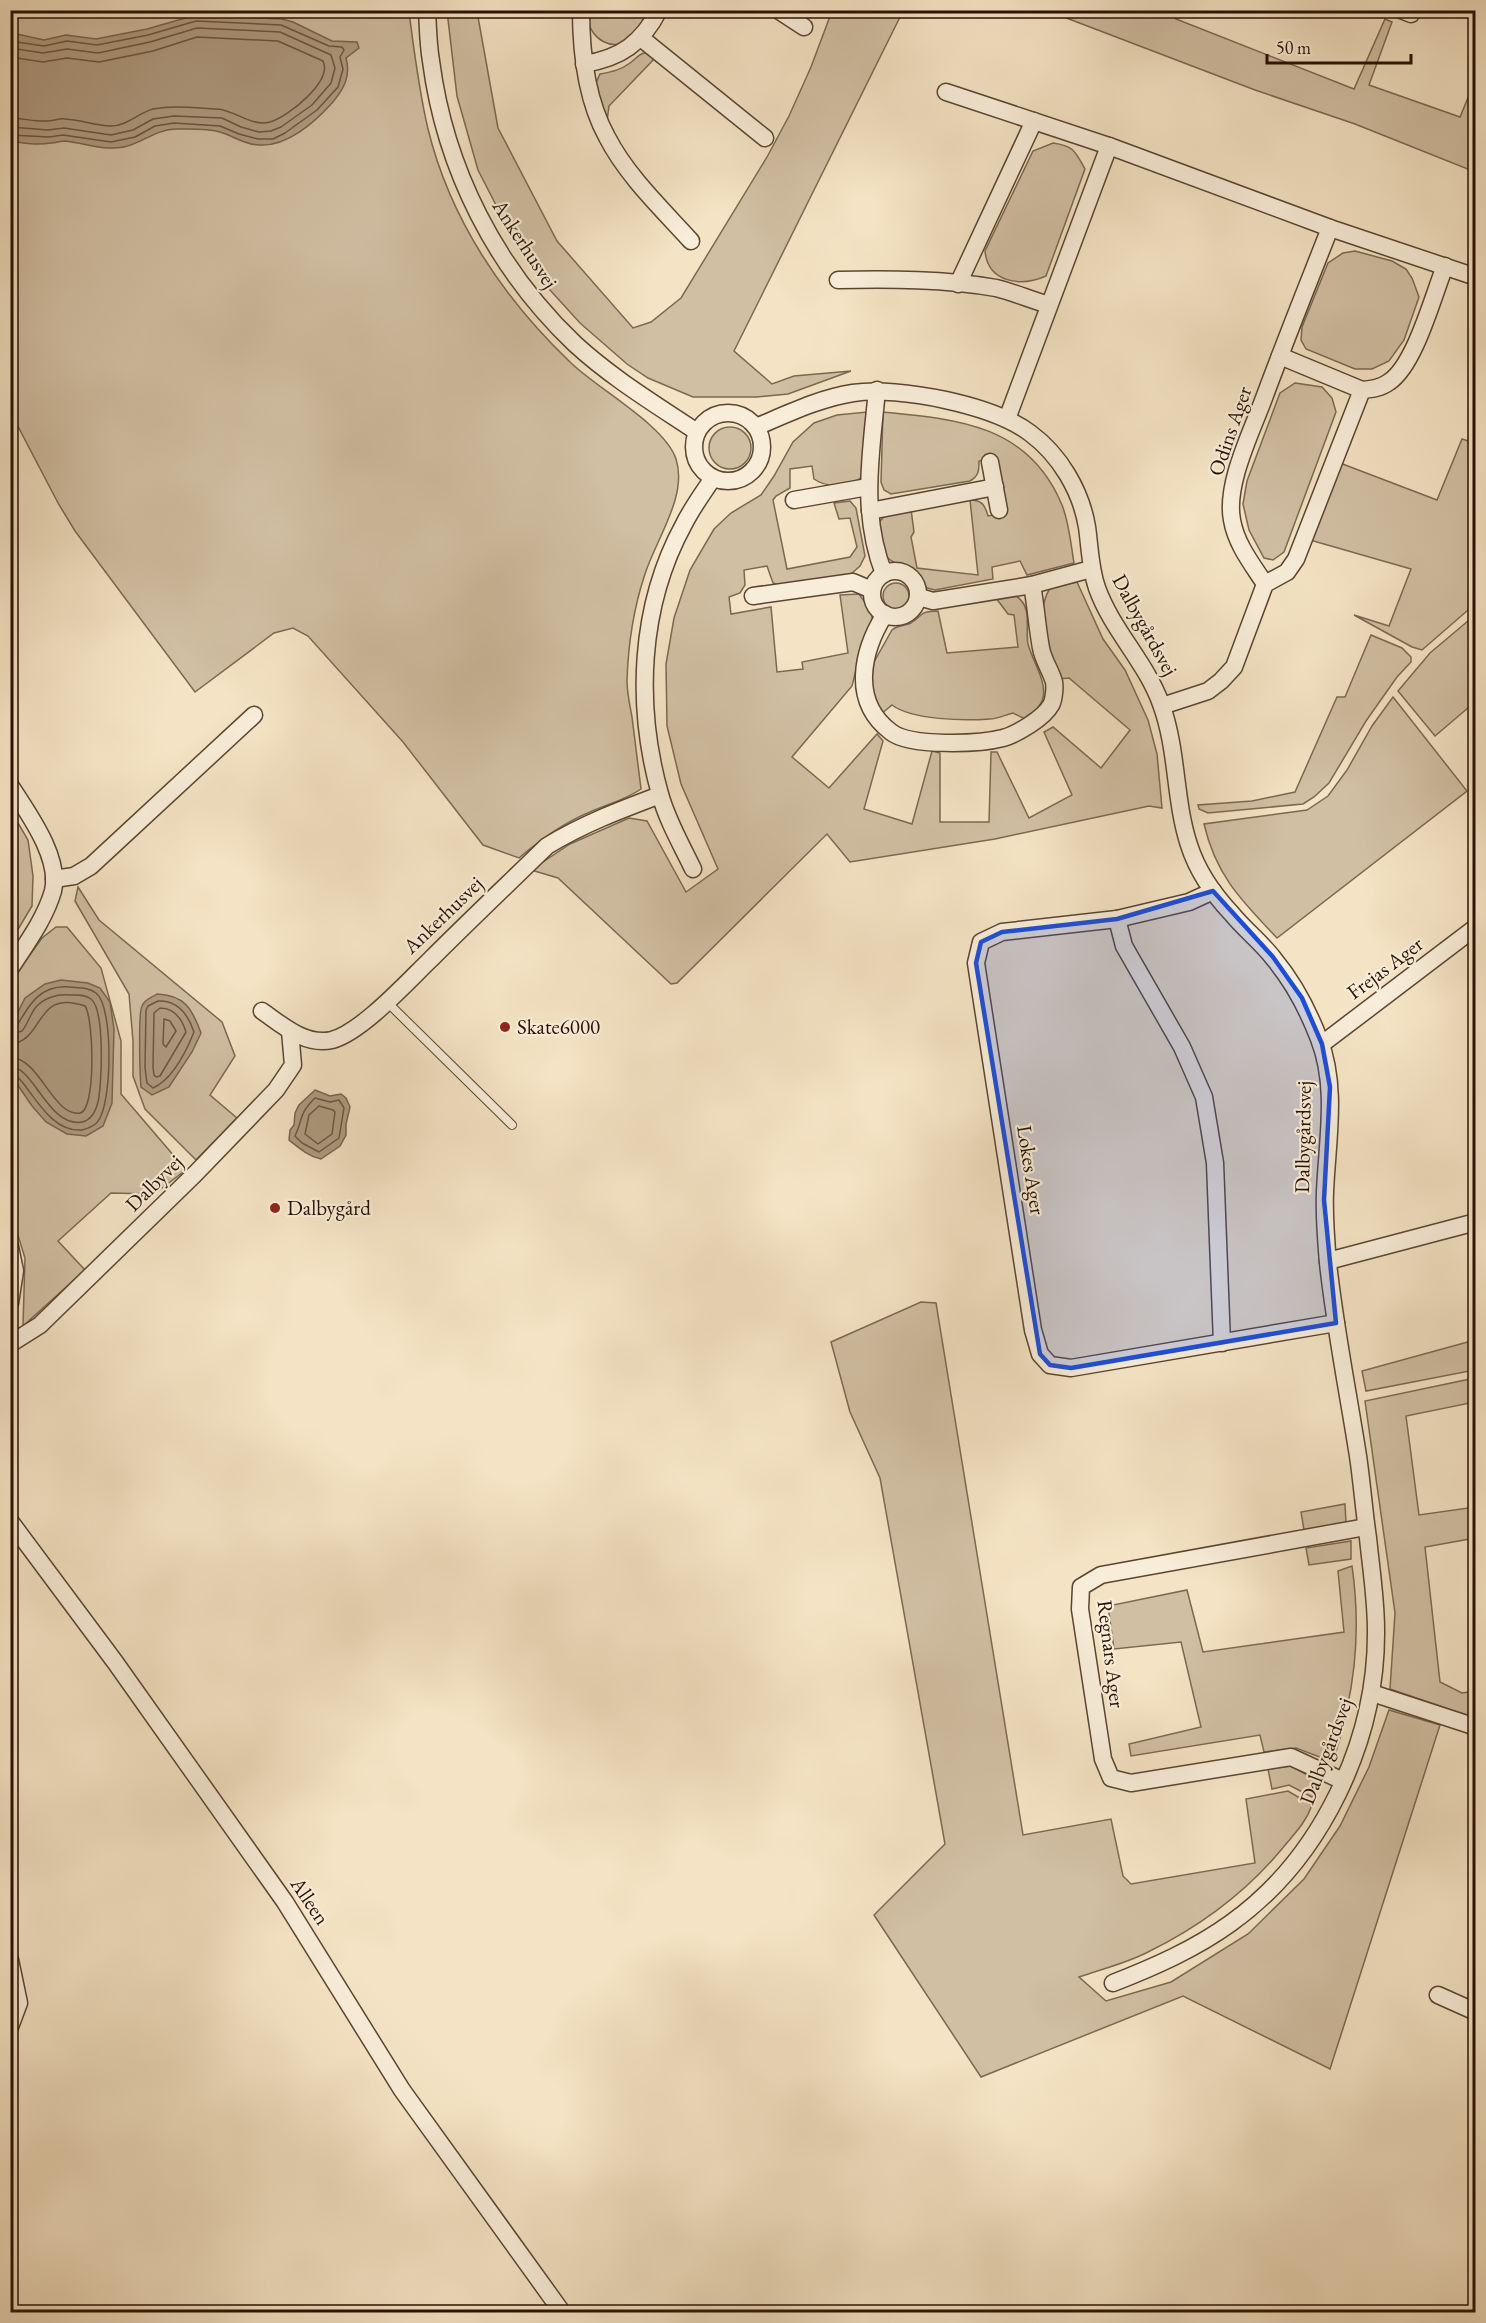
<svg xmlns="http://www.w3.org/2000/svg" width="1486" height="2323" font-family="'EB Garamond',serif">
  <rect width="100%" height="100%" fill="#f4e3c4"/>
  <filter id="stains"><feTurbulence type="fractalNoise" baseFrequency=".00333" numOctaves="4"/><feColorMatrix values="0 0 0 0 .2 0 0 0 0 .09 0 0 0 0 .02 0 0 0 .5 -.17"/></filter>
  <radialGradient id="worn" r=".72"><stop offset=".6" stop-color="#630" stop-opacity="0"/><stop offset="1" stop-color="#630" stop-opacity=".3"/></radialGradient>
  <g fill="#d1bfa3" stroke="#7c6852" stroke-width="1.5">
    <path d="M379 10 409 12C414 51 419 91 428 129 450 219 503 298 570 362 596 388 665 425 676 459 688 496 656 539 645 574 634 607 628 646 627 681 627 693 630 706 632 717 635 741 638 765 641 789 625 800 608 804 590 812 563 823 540 840 519 858L483 845 403 742 308 636 293 628 274 633 195 692 75 531 58 503 11 413 10 11Z"/>
    <path d="M447 11H479L478 17 498 128 557 241 633 328 651 322 681 298 767 157 789 116 811 67 832 11H903L734 351 772 384 794 376 851 371 788 394 757 397H693L648 378 627 364 580 323 550 290 519 250 478 170 457 96Z"/>
    <path d="M608 11H648C643 19 638 32 630 38 613 53 591 39 588 20L594 14H608Z"/>
    <path d="M1048 11H1178L1176 19 1354 89 1385 19 1392 22 1369 85 1460 117 1475 81V172L1355 124 1255 90Z"/>
    <path d="M647 52 655 58 609 106 607 121 595 85 600 74C611 72 621 70 630 63 637 58 638 54 647 52Z"/>
    <path d="M1053 143C1074 146 1075 151 1085 169L1046 276C1021 287 988 283 985 251L1033 151Z"/>
    <path d="M1355 251 1392 261 1406 269 1412 278 1419 297 1404 340 1389 361 1372 369H1355L1306 349 1301 340 1302 327 1328 263 1343 253Z"/>
    <path d="M1295 383 1322 387 1332 398 1336 412 1284 552 1273 560 1264 558 1249 530 1243 504 1247 481 1280 393Z"/>
    <path d="M867 412 863 476C851 487 828 489 814 479L812 466 790 469V488L776 496 773 500 787 569 850 557 857 547 850 518 839 519 834 503 850 501 856 508 865 556 860 566 851 574 781 586 773 583 767 566 744 570 745 585 740 593 729 597 731 614 771 607 777 672 803 669 802 662 848 653 840 595 859 594 871 611 873 624 859 658 852 686 792 757 829 788 877 734 883 741 864 809 912 824 932 751 940 753V822H989L991 752H997L1029 818 1072 795 1044 732 1053 727 1101 768 1130 730 1069 678 1058 679C1048 651 1033 616 1050 588L1077 582 1103 639 1125 670 1148 720 1157 754 1162 808 1149 806 995 839 850 862 827 834 677 983 671 984 558 878 531 870 570 844 629 818 647 821 686 892 718 869 681 784 667 726 666 664 674 618 690 570 714 529 731 513 761 495 774 476 793 442 814 423 837 415Z"/>
    <path d="M883 412C958 419 1029 425 1062 505 1069 522 1071 545 1074 563L1027 575 1020 561 992 567 993 579 935 590 927 588C922 581 919 575 911 570 901 563 890 565 884 552 880 544 879 532 877 524L886 515 911 509 914 532 911 537 917 568 978 575 970 500C982 500 985 505 988 516L1005 513 995 458 979 461C979 470 979 476 970 481L891 494 884 490 881 482Z"/>
    <circle cx="730" cy="448" r="21"/>
    <path d="M1462 439 1475 443V604L1422 650 1412 647 1354 615 1389 626 1411 569 1310 540 1340 463 1437 500Z"/>
    <circle cx="896" cy="596" r="13"/>
    <path d="M1016 596C1033 607 1025 627 1028 644 1032 660 1047 681 1043 698 1041 706 1032 715 1025 719L1013 713C1005 715 997 719 990 719 964 721 912 720 892 705L881 714 870 687 874 662 892 630C898 625 905 626 911 623 926 613 918 612 938 611L947 653 1018 647 1014 615 1008 614 996 598Z"/>
    <path d="M1475 615V702L1435 736 1398 691 1430 653Z"/>
    <path d="M1371 635 1402 648 1411 657V662L1397 677 1366 721 1329 783 1314 797 1303 804 1208 813 1199 809 1198 805 1252 801 1295 792 1337 697H1345Z"/>
    <path d="M1393 697 1467 791 1277 938C1242 901 1216 876 1204 824L1307 810 1328 796 1347 770 1372 726Z"/>
    <path d="M11 811 28 840 33 876 32 906 11 941Z"/>
    <path d="M78 887 99 920 222 1022 235 1056 210 1095 237 1118 196 1160 145 1109 133 1076V1041L129 994 75 901Z"/>
    <path d="M56 927H67L101 968 121 1041V1094L186 1170 154 1194 111 1193 58 1241 85 1270 23 1326 25 1258 11 1213V981L42 938Z"/>
    <path d="M921 1302 936 1303 1023 1835 1111 1819 1123 1876 1131 1884 1255 1863 1246 1799 1288 1791 1312 1805C1306 1823 1293 1835 1281 1850 1245 1893 1199 1927 1148 1952 1127 1963 1102 1969 1079 1977L1106 2001 1171 1982 1248 1934 1304 1879 1340 1826 1369 1767 1389 1710 1440 1725 1330 2069 1183 1996 981 2077 874 1915 945 1844 880 1478 850 1412 831 1342Z"/>
    <path d="M1475 1340V1370L1366 1391 1362 1371Z"/>
    <path d="M1475 1378V1402L1406 1416 1419 1515 1475 1507V1538L1425 1547 1440 1682 1462 1693 1475 1691V1718L1390 1689 1395 1613 1365 1401Z"/>
    <path d="M1345 1504 1346 1523 1304 1530 1301 1512Z"/>
    <path d="M1351 1541V1559L1309 1565 1306 1548Z"/>
    <path d="M1352 1566C1362 1636 1354 1695 1333 1762L1296 1748 1264 1752 1260 1735 1131 1756 1129 1744 1201 1727 1181 1642 1114 1649 1108 1606 1187 1590 1203 1652 1344 1632 1338 1571Z"/>
    <path d="M1291 1766 1322 1783 1312 1797 1289 1785 1272 1789 1268 1769Z"/>
  </g>
  <g fill="#af9b81" stroke="#79634d" stroke-width="1.5">
    <path d="M196 15 282 19 293 22 332 41 357 42 359 48 346 58C351 76 344 89 332 103 315 122 287 147 259 145 245 145 234 136 220 132 208 128 188 129 175 129 155 130 142 143 124 147 104 151 84 143 65 141 60 141 56 143 51 143 39 145 22 144 11 140V35L17 34 44 40 66 35 96 39 147 29Z"/>
    <path d="M61 980 88 983 100 988 110 1002 114 1029 112 1103 103 1126 86 1136 67 1134 46 1122 32 1106 11 1075V1026L25 998 45 984Z"/>
    <path d="M157 994C184 995 192 1008 201 1033L192 1052 169 1087 152 1095 141 1087C140 1076 138 1013 142 1006 144 1000 151 998 157 994Z"/>
    <path d="M315 1090 330 1096 341 1094 346 1098 350 1107 346 1124V1135L340 1146 321 1159C308 1156 299 1148 289 1140L290 1130 294 1125 295 1113 299 1105Z"/>
  </g>
  <g fill="none" stroke-linecap="round" stroke-linejoin="round">
    <g stroke="#6c5640" stroke-width="1.5">
      <path d="M10 41 44 46 67 41 97 45 148 35 196 21 281 25 329 46 342 47 344 50 340 57 343 69 338 87 317 110 285 133 273 139H258L239 134 220 126 174 123 155 126 135 137 111 142 63 135 49 137 10 135"/>
      <path d="M10 48 43 53 67 49 98 53 150 42 197 28 280 32 331 55 335 68 331 83 312 105 281 127 271 131 259 132 241 127 222 118 174 116 153 119 133 130 111 135 64 128 48 130 10 127"/>
      <path d="M10 57 43 62 67 58 99 62 153 51 197 37 278 41 323 61C333 81 288 117 270 122 251 127 235 110 217 109 196 108 174 105 153 109 138 113 127 126 111 126 95 125 80 120 65 119 59 118 53 121 47 121 35 122 23 118 10 118"/>
      <path d="M158 1001C178 1000 188 1014 194 1032 186 1052 173 1079 153 1088L147 1083 145 1068 146 1010 148 1006Z"/>
      <path d="M160 1008C174 1008 182 1019 186 1032L160 1076 156 1077 154 1075 153 1068 154 1013Z"/>
      <path d="M164 1019 170 1021 176 1031 166 1047 163 1044Z"/>
      <path d="M10 1027 18 1024C30 1003 41 985 69 987 78 988 89 987 96 993 114 1007 112 1104 98 1121 96 1125 87 1129 82 1130 44 1133 27 1075 10 1073"/>
      <path d="M10 1035 22 1031C28 1024 30 1014 36 1007 44 998 57 994 69 995 76 995 85 994 91 999 105 1010 102 1084 98 1102 96 1110 92 1120 82 1122 49 1128 34 1067 10 1066"/>
      <path d="M10 1044C45 1042 34 988 85 1006 94 1019 96 1111 80 1113 53 1117 40 1058 10 1057"/>
      <path d="M315 1098 330 1102 339 1100 344 1108 339 1138 319 1152 302 1143 295 1136C304 1117 298 1115 315 1098Z"/>
      <path d="M319 1106 333 1110 335 1112 332 1134 318 1144 305 1134 309 1115Z"/>
    </g>
    <defs>
      <path id="service" d="M387 1002 512 1125"/>
      <g id="minor">
        <path d="M427 10C428 27 428 44 431 61 445 169 496 269 575 344 612 378 655 404 697 432"/>
        <path d="M581 10C581 53 586 99 607 137 627 176 662 209 691 241"/>
        <path d="M778 10 804 27"/>
        <path d="M1401 10 1411 14 1412 10"/>
        <path d="M641 38 765 138"/>
        <path d="M584 64C621 58 642 43 659 10"/>
        <path d="M946 92 1109 146 1330 228 1476 277"/>
        <path d="M838 280C890 279 945 279 996 288 1013 292 1031 300 1049 305"/>
        <path d="M958 284 1034 121"/>
        <path d="M1280 356 1362 390"/>
        <path d="M877 390C871 454 860 512 884 574"/>
        <circle cx="728" cy="447" r="34"/>
        <path d="M1007 419 1109 146"/>
        <path d="M756 427C787 414 820 398 853 393 899 386 993 405 1030 433 1060 455 1081 491 1087 527 1090 548 1090 568 1097 588 1112 630 1146 662 1161 704 1178 750 1174 799 1189 845 1197 870 1214 895 1232 914 1245 930 1262 943 1274 959 1294 983 1308 1010 1319 1039 1338 1087 1327 1142 1325 1192 1324 1215 1326 1240 1328 1263 1335 1328 1348 1392 1358 1456 1362 1483 1364 1511 1368 1538 1371 1568 1376 1599 1376 1630 1377 1740 1322 1858 1231 1923 1195 1949 1154 1967 1113 1983"/>
        <path d="M990 462 999 510"/>
        <path d="M794 500 868 487"/>
        <path d="M870 511 995 487"/>
        <circle cx="895" cy="594" r="23"/>
        <path d="M1265 584C1252 564 1236 544 1232 520 1225 484 1252 431 1264 398 1285 341 1308 284 1330 228"/>
        <path d="M753 596 853 582 872 590"/>
        <path d="M919 597 933 601 1032 585 1091 569"/>
        <path d="M885 614C862 651 850 701 891 732 910 747 980 744 1003 738 1017 734 1044 718 1051 705 1054 700 1055 687 1054 682 1051 671 1043 660 1041 648 1037 627 1036 606 1032 585"/>
        <path d="M1162 706 1208 691 1221 681 1234 667 1265 584 1287 572 1296 559 1362 390C1372 389 1381 388 1389 382 1415 365 1433 296 1445 266"/>
        <path d="M10 785C27 812 61 857 53 891 45 919 26 944 10 969"/>
        <path d="M693 869C681 844 667 820 660 794 635 705 639 606 684 524 692 508 703 493 713 478"/>
        <path d="M54 879 74 876 91 866 254 715"/>
        <path d="M1213 891 1189 902 1117 919 1002 932 981 942 976 963 1033 1330 1040 1354 1050 1365 1071 1368 1336 1323"/>
        <path d="M1117 919 1124 946 1182 1047 1204 1097 1215 1163 1222 1343"/>
        <path d="M262 1011C282 1025 305 1046 332 1040 362 1032 408 981 431 959 469 921 508 884 547 846 583 824 620 810 660 795"/>
        <path d="M1322 1044 1476 927"/>
        <path d="M10 1247 15 1271 10 1303"/>
        <path d="M1328 1261 1476 1222"/>
        <path d="M10 1344 40 1325 195 1174 276 1090 293 1065 290 1031"/>
        <path d="M10 1521 115 1662 285 1902 402 2090 562 2312"/>
        <path d="M1372 1693 1476 1727"/>
        <path d="M1343 1781 1291 1757 1131 1783 1111 1778 1103 1759 1080 1609 1081 1587 1101 1575 1366 1527"/>
        <path d="M10 1960 19 2003 10 2027"/>
        <path d="M1438 1995 1476 2012"/>
      </g>
    </defs>
    <use href="#service" stroke="#5b4531" stroke-width="10"/>
    <use href="#minor" stroke="#5b4531" stroke-width="19"/>
    <use href="#service" stroke="#f8edd9" stroke-width="8"/>
    <use href="#minor" stroke="#f8edd9" stroke-width="16"/>
  </g>
  <path fill="#1d4ed8" fill-opacity="0.2" stroke="#1d4ed8" stroke-width="4.5" stroke-linejoin="round" d="M1213 891 1273 957 1302 998 1322 1044 1330 1087 1324 1200 1336 1323 1071 1368 1050 1365 1040 1354 976 963 981 942 1002 932 1117 919Z"/>
  <g fill="#8f2418" stroke="#f8edd9" stroke-width="2">
    <circle cx="505" cy="1027" r="6"/>
    <circle cx="275" cy="1208" r="6"/>
  </g>
  <g text-anchor="middle" stroke-width="4.5" stroke-linejoin="round" paint-order="stroke">
    <g font-size="21" fill="#281000" stroke="#f8edd9">
      <text transform="translate(525 244) rotate(57)" y="7">Ankerhusvej</text>
      <text transform="translate(1230 431) rotate(-71)" y="7">Odins Ager</text>
      <text transform="translate(1145 625) rotate(61)" y="7">Dalbygårdsvej</text>
      <text transform="translate(443 915) rotate(-44)" y="7">Ankerhusvej</text>
      <text transform="translate(1385 968) rotate(-37)" y="7">Frejas Ager</text>
      <text transform="translate(1303 1137) rotate(-89)" y="7">Dalbygårdsvej</text>
      <text transform="translate(1031 1170) rotate(81)" y="7">Lokes Ager</text>
      <text transform="translate(154 1183) rotate(-45)" y="7">Dalbyvej</text>
      <text transform="translate(1111 1654) rotate(83)" y="7">Regnars Ager</text>
      <text transform="translate(1326 1751) rotate(-69)" y="7">Dalbygårdsvej</text>
      <text transform="translate(310 1901) rotate(56)" y="7">Alleen</text>
    </g>
    <g font-size="21" fill="#281000" stroke="#f8edd9" text-anchor="start">
      <text x="517" y="1034">Skate6000</text>
      <text x="287" y="1215">Dalbygård</text>
    </g>
  </g>
  <rect width="1486" height="2323" fill="none" stroke="#f4e3c4" stroke-width="36"/>
  <rect x="12" y="12" width="1462" height="2299" fill="none" stroke="#281000" stroke-width="3"/>
  <rect x="18" y="18" width="1450" height="2287" fill="none" stroke="#281000" stroke-width="1.5"/>
  <path d="M1267 54v9h144v-9" fill="none" stroke="#281000" stroke-width="3"/>
  <text x="1276" y="54" font-size="18" fill="#281000" stroke="#f8edd9" stroke-width="4.5" paint-order="stroke">50 m</text>
  <rect width="100%" height="100%" filter="url(#stains)"/>
  <rect width="100%" height="100%" fill="url(#worn)"/>
</svg>
